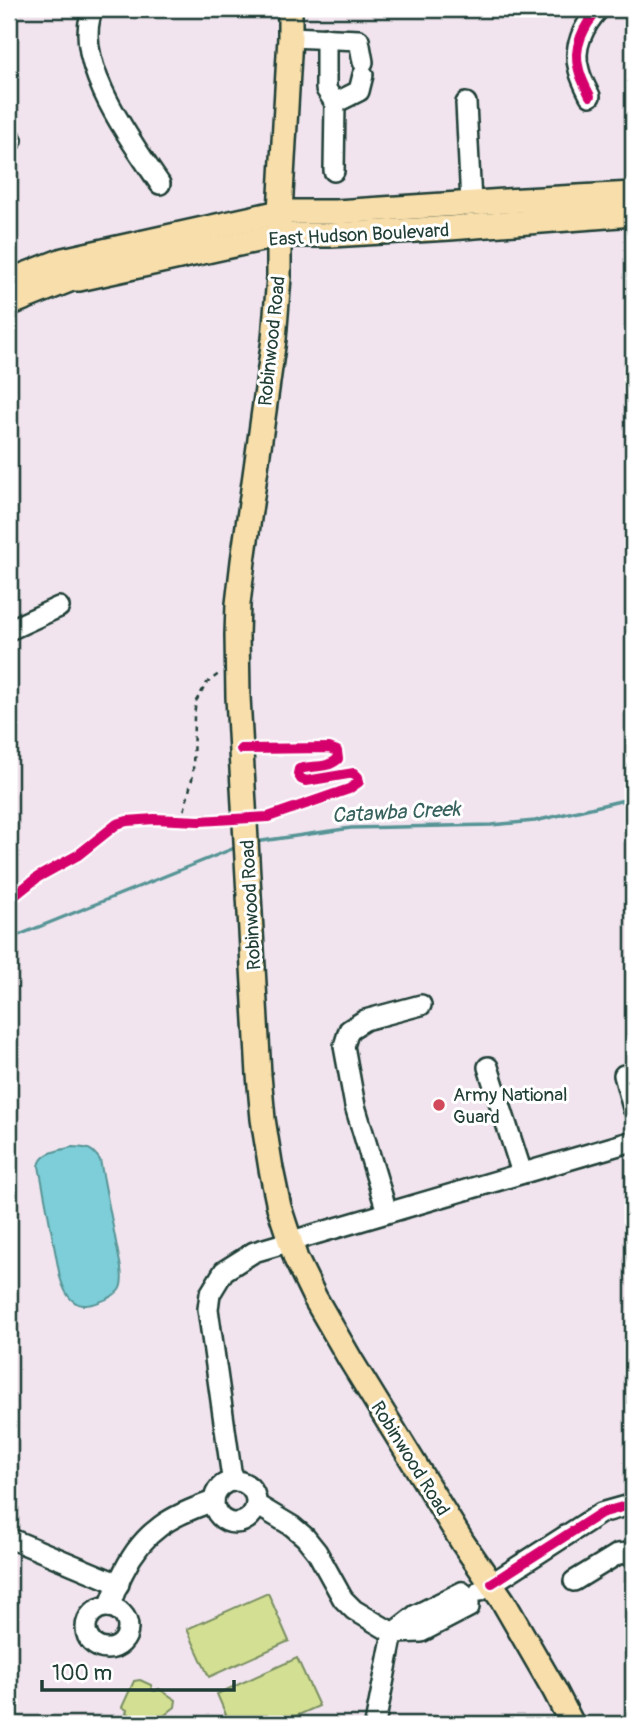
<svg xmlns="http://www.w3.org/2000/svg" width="642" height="1733" font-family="Pangolin,sans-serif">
  <rect width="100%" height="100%" fill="#f1e4ee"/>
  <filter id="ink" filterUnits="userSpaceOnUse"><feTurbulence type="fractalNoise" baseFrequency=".0143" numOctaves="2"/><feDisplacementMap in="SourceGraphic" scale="14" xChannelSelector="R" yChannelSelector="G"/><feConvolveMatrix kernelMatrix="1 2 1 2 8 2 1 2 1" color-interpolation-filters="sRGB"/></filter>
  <g filter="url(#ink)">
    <g fill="#d3df92" stroke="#798e63" stroke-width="2">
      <path d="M268 1593 289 1641 209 1677 187 1629Z"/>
      <path d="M297 1658 319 1706 278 1724H230L217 1694Z"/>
      <path d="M140 1680 151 1685 152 1690 155 1691 159 1689 176 1700 175 1707C149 1727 155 1728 126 1713L127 1710 122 1707 134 1681Z"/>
    </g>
    <path fill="#7dced8" stroke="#579496" stroke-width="2" d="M72 1147C87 1148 91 1147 100 1160L121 1268C122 1275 123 1284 119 1290 112 1299 88 1308 78 1304 67 1299 63 1287 60 1277L39 1166C42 1151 59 1151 72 1147Z"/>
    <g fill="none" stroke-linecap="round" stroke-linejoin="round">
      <g stroke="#579496" stroke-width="3.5">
        <path d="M255 842 351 828 491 825 535 821 633 798"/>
        <path d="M9 939 237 847"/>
      </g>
      <defs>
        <g id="minor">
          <path d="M93 9C70 60 132 142 160 184"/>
          <path d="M290 37 359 40 363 62"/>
          <path d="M326 38V89L335 103"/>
          <path d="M590 96C586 88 581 79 579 70 572 48 584 25 599 9"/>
          <path d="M466 103 471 203"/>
          <path d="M9 141 12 140"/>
          <path d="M334 171 335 103 359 91 363 75"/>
          <path d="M9 630 59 607"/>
          <path d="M488 1067 522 1173"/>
          <path d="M624 1075 633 1108"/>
          <path d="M387 1212 355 1106 344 1046 349 1030 365 1020 421 1005"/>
          <path d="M235 1480 231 1471 208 1309 210 1294 224 1271 254 1252 633 1141"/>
          <circle cx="235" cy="1502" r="21"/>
          <path d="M257 1505 292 1526 305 1537 317 1552 343 1599 354 1610 393 1633 421 1632 469 1607V1598"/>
          <path d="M9 1538 119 1584"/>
          <path d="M574 1581 618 1554 628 1553 633 1559"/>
          <path d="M480 1591 601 1513 633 1504"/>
          <path d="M109 1607C114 1595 118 1582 124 1571 144 1530 172 1515 214 1501"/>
          <circle cx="107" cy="1628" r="21"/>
          <path d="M375 1724 393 1633 416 1615 462 1592 469 1598"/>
        </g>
        <g id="major">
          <path d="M290 9V37L279 229V277L274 339 243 561 238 604 237 635 238 697 259 1075 263 1119 271 1169 279 1207 296 1259 315 1298 350 1359 463 1543 503 1601 555 1691 572 1724"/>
          <path d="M9 281 63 260 280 212H336L505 201 633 194"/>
          <path d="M9 304 72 279H79L280 235H331L450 228 633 214"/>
        </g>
      </defs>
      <use href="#minor" stroke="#1f3d34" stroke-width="24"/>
      <use href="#major" stroke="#1f3d34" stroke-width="28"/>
      <path stroke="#1f3d34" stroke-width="2.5" stroke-dasharray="5 5" stroke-linecap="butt" d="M182 820 193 775 194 716 196 701 207 683 220 673"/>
      <use href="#minor" stroke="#fff" stroke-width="19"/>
      <use href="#major" stroke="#f8deab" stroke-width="23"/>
      <defs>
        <g id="cycleway">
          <path d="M590 96C586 88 581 79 579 70 572 48 584 25 599 9"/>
          <path d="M9 900 38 877 78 855 117 824 127 821 154 819 199 821 268 817 349 789 359 782 358 777 354 773 306 781 301 779 298 774 299 769C312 765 327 769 338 759L337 751 329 748 241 749"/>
          <path d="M492 1583 601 1513 633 1504"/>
        </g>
      </defs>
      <use href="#cycleway" stroke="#fff" stroke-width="15"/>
      <use href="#cycleway" stroke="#d6006c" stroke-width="10"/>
    </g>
  </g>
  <circle fill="#d1495b" stroke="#fff" stroke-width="2.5" cx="439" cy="1105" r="7"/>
  <g text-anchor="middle" stroke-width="6" stroke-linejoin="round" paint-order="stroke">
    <g font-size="19" fill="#1f3d34" stroke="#fff">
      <text transform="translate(359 234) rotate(-3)" y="7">East Hudson Boulevard</text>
      <text transform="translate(271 341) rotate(-84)" y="7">Robinwood Road</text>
      <text transform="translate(250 905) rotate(-93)" y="7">Robinwood Road</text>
      <text transform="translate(411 1458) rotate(58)" y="7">Robinwood Road</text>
    </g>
    <g font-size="19" fill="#1f3d34" stroke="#fff" text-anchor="start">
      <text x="453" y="1101">Army National<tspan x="453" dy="22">Guard</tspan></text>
    </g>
    <g font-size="21" font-style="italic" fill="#36615d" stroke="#fff">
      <text transform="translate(396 812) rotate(-3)" y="7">Catawba Creek</text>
    </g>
  </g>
  <rect width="642" height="1733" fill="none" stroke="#fff" stroke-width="35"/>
  <rect x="18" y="18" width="607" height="1698" fill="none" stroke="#1f3d34" stroke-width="2.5" filter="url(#ink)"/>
  <path d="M42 1680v10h192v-10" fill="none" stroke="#1f3d34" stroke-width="3.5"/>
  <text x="52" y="1680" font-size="21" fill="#1f3d34" stroke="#ffffff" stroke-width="5" paint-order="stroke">100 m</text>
</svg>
